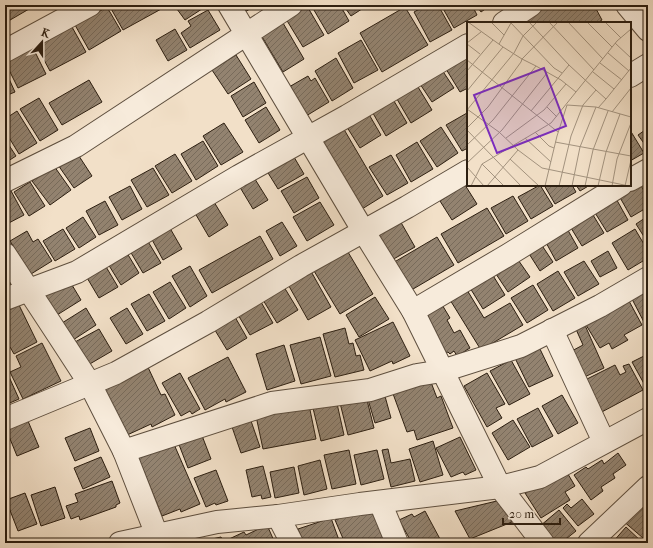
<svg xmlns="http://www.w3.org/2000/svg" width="653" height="548" font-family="'IM FELL French Canon',serif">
  <defs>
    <pattern id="building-hatch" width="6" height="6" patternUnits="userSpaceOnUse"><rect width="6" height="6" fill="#938370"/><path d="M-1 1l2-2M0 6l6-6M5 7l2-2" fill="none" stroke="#786b5b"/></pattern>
  </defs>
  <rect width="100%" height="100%" fill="#f2e0c8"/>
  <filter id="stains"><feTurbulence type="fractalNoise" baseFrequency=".005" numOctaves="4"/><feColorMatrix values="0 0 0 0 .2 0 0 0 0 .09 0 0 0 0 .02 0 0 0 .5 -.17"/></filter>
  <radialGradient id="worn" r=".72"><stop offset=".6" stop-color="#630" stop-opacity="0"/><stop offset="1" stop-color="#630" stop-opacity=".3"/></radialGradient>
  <g fill="url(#building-hatch)" stroke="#2d1f11">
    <path d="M5 5H26L29 9 5 23Z"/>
    <path d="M109 5H161L163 8 123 30Z"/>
    <path d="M174 5H208L185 20Z"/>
    <path d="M241 5H256L245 12Z"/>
    <path d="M311 5H340L349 21 328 34Z"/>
    <path d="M343 5H368L351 16Z"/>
    <path d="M427 5H438L452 30 430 42 414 12Z"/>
    <path d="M441 5H472L477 15 454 28Z"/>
    <path d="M476 5H491L481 12Z"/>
    <path d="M545 5H594L602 20 597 23H518L517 21Z"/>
    <path d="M642 5H648V15Z"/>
    <path d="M307 6 324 35 303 47 286 19Z"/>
    <path d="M107 7 121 31 89 50 75 25Z"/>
    <path d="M405 7 428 45 382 72 360 33Z"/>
    <path d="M208 10 220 30 190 48 181 33 191 26 188 21Z"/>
    <path d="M283 23 304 59 283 72 261 35Z"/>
    <path d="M72 27 86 52 50 71 36 45Z"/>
    <path d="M175 29 187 50 168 61 156 40Z"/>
    <path d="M361 40 378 70 354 83 338 53Z"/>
    <path d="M33 48 46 74 18 88 5 62Z"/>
    <path d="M468 50V88L460 92 443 64Z"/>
    <path d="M236 55 251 79 228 94 212 70Z"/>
    <path d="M336 58 353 88 332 101 315 71Z"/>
    <path d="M440 67 454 88 432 102 418 81Z"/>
    <path d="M5 70 15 92 5 96Z"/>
    <path d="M308 76 311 81 315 78 329 102 306 116 289 87Z"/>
    <path d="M89 80 102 102 62 125 49 103Z"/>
    <path d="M254 82 266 103 243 117 231 96Z"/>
    <path d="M415 82 432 110 411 123 394 94Z"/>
    <path d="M391 96 407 123 386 136 370 108Z"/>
    <path d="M39 98 58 130 40 141 20 109Z"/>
    <path d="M266 107 280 130 259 143 245 120Z"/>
    <path d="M17 111 37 143 19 154 5 131V119Z"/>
    <path d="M367 111 381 135 360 148 345 124Z"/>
    <path d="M467 113 468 148 462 151 446 125Z"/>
    <path d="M224 123 243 152 221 165 203 136Z"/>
    <path d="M342 126 383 196 362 209 321 139Z"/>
    <path d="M441 127 458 153 437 167 420 141Z"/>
    <path d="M648 128V149L638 135Z"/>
    <path d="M630 130 644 153 630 161Z"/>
    <path d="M5 139 16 156 5 163Z"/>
    <path d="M203 141 218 166 196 180 181 154Z"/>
    <path d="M417 142 433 169 411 182 396 155Z"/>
    <path d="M291 152 304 174 278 189 265 168Z"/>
    <path d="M77 153 92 176 74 188 58 165Z"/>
    <path d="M175 154 192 181 172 193 155 166Z"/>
    <path d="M391 155 408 183 387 195 369 167Z"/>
    <path d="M54 166 71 190 50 205 32 181Z"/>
    <path d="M153 168 169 195 147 207 131 180Z"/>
    <path d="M253 176 268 200 253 209 238 184Z"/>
    <path d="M307 177 319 198 294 213 281 191Z"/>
    <path d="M30 182 45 206 29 216 14 192Z"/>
    <path d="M639 182 648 198V207L631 217 618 194Z"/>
    <path d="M465 185 477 204 452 220 440 201Z"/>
    <path d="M540 185 553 206 531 219 518 197Z"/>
    <path d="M544 185H572L576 192 555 204Z"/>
    <path d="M576 185H590L580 191Z"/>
    <path d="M130 186 142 209 122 220 109 197Z"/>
    <path d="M10 189 24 215 5 225V192Z"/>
    <path d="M614 195 628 220 607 232 592 208Z"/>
    <path d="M513 196 528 221 506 234 491 208Z"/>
    <path d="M211 197 228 225 209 237 192 208Z"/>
    <path d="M105 201 118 225 99 235 86 211Z"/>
    <path d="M320 202 334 225 307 241 293 217Z"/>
    <path d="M487 208 504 236 458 263 441 234Z"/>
    <path d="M590 210 604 233 582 246 568 223Z"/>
    <path d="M648 216V243L636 224Z"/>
    <path d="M83 217 96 237 79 248 66 228Z"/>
    <path d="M399 219 415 247 390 261 375 233Z"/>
    <path d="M282 222 297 246 280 256 266 231Z"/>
    <path d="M167 223 182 249 163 260 149 234Z"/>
    <path d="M565 225 578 248 556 261 543 237Z"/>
    <path d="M63 229 75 249 55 261 43 241Z"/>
    <path d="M635 229 648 251V258L628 270 612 243Z"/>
    <path d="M27 231 33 242 38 239 52 261 31 274 10 241Z"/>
    <path d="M144 235 161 263 143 273 127 246Z"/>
    <path d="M260 236 273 259 212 293 199 270Z"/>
    <path d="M437 237 454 265 408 292 391 264Z"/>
    <path d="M539 241 553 262 540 271 526 249Z"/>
    <path d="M345 247 373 294 340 314 311 266Z"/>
    <path d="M124 248 139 273 121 285 105 259Z"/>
    <path d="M608 251 617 268 600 277 591 261Z"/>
    <path d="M514 254 530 277 508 292 492 268Z"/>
    <path d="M102 260 118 287 99 298 83 271Z"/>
    <path d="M584 261 599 284 578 296 564 272Z"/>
    <path d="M190 266 207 296 190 307 172 276Z"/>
    <path d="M308 266 331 307 308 320 285 279Z"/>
    <path d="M489 269 505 295 483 309 467 283Z"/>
    <path d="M558 271 575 298 553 311 537 284Z"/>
    <path d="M69 280 81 300 57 315 45 295Z"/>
    <path d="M170 282 186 308 169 319 153 292Z"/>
    <path d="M281 282 298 310 277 323 260 295Z"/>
    <path d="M464 285 484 318 510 303 523 325 481 350 447 295Z"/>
    <path d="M533 285 548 310 527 323 511 298Z"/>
    <path d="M648 290V325L646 326 632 299Z"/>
    <path d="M149 294 165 321 147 331 131 304Z"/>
    <path d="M257 295 273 323 250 335 234 308Z"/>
    <path d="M375 297 389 319 359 337 346 315Z"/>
    <path d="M438 298 450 318 447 320 454 333 460 330 470 348 457 356 454 351 450 354 448 352 443 354 417 310Z"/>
    <path d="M629 301 642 325 624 335 628 340 612 349 609 343 600 348 586 325Z"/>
    <path d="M19 305 37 342 14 354 10 347 5 349V312Z"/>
    <path d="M86 308 96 325 73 340 62 323Z"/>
    <path d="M127 308 143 334 126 344 110 318Z"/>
    <path d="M231 310 247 338 227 350 210 322Z"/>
    <path d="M393 322 410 356 393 364 392 361 370 371 355 340Z"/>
    <path d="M584 323 604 368 580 379 568 353 583 345 575 327Z"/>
    <path d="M345 328 349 344 353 343 356 356 360 355 364 370 335 377 323 334Z"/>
    <path d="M99 329 112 351 88 365 75 342Z"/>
    <path d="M320 337 331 376 301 384 290 345Z"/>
    <path d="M42 343 61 381 23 399 10 372 21 367 16 356Z"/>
    <path d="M284 345 295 381 267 390 256 354Z"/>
    <path d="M539 347 553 376 529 387 515 358Z"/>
    <path d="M648 354V391L632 362Z"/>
    <path d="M228 357 246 392 226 402 225 399 205 410 188 378Z"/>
    <path d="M511 360 530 394 509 405 490 371Z"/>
    <path d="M146 363 161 395 165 394 175 415 152 427 151 424 125 436 101 384Z"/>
    <path d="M629 364 643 390 598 414 581 382 615 365 620 375 626 372 623 366Z"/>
    <path d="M6 370 19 399 5 405V371Z"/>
    <path d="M180 373 200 409 192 414 190 411 181 416 162 383Z"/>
    <path d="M487 373 505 404 496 408 502 418 487 427 464 386Z"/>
    <path d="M429 377 437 398 441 396 453 428 417 440 414 430 407 432 392 391Z"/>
    <path d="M383 389 391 418 375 423 366 393Z"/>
    <path d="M365 392 374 428 348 435 339 399Z"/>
    <path d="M562 395 578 423 558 434 542 406Z"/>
    <path d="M336 399 344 435 321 441 312 404Z"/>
    <path d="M309 405 316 439 263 449 256 416Z"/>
    <path d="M538 408 553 436 532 447 517 419Z"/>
    <path d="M250 418 260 447 241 453 231 424Z"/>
    <path d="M513 420 530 447 508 460 492 433Z"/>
    <path d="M28 421 39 447 17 456 6 429Z"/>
    <path d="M90 428 99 451 75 461 65 438Z"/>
    <path d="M201 433 211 459 188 468 178 442Z"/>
    <path d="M460 437 476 470 465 475 463 472 451 477 436 448Z"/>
    <path d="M433 441 443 475 420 482 409 449Z"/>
    <path d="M173 442 200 504 181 512 180 509 162 516 138 457Z"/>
    <path d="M388 449 391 463 410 459 415 481 391 487 382 450Z"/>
    <path d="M349 450 356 484 332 489 324 455Z"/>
    <path d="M377 450 384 479 361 485 354 455Z"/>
    <path d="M618 453 626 465 613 474 615 478 601 487 603 491 591 500 574 475 586 467 588 469 602 460 604 464Z"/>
    <path d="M101 457 110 477 83 489 74 468Z"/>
    <path d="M320 460 327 489 304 495 298 466Z"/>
    <path d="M263 466 271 497 262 499 261 495 252 497 246 470Z"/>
    <path d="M294 467 299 493 275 498 270 472Z"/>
    <path d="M565 469 575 486 565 492 570 500 541 518 525 493Z"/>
    <path d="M216 470 228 501 216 505 215 503 206 507 194 478Z"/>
    <path d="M112 481 120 503 116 505V507L80 520 79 516 71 519 66 506 78 502 75 494Z"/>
    <path d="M55 487 65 518 41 526 31 495Z"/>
    <path d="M25 493 37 524 18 531 6 500Z"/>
    <path d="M582 499 594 514 578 526 563 508 567 504 571 508Z"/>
    <path d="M501 500 512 522 470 539 455 511Z"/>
    <path d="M637 502 648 512V533L643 538 622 520Z"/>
    <path d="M371 508 386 543H345L335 520 355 512Z"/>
    <path d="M559 510 576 531 561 543H551L540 526Z"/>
    <path d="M425 511 440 539 431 543H412L399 520 412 514 414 517Z"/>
    <path d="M331 518 340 543H303L298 529Z"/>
    <path d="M267 525 275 543H228L227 540 244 532 246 535Z"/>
    <path d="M626 527 643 543H612Z"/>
    <path d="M221 537 224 543H194Z"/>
  </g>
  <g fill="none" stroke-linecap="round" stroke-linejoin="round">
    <defs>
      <g id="minor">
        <path d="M229 5 364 232 413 311 500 487 543 543"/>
        <path d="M627 5 648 30"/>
        <path d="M504 23 531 5"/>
        <path d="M5 51 90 5"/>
        <path d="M630 76 648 65"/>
        <path d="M630 180 648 170"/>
        <path d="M5 181 76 146 291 5"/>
        <path d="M5 254 62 341 90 384 124 451 160 543"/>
        <path d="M5 299 77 272 239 176 347 116 468 45"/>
        <path d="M413 311 508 255 621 185"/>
        <path d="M552 330 604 442"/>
        <path d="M5 419 116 373 208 322 301 266 407 207 468 171"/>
        <path d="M124 451 272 403 370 390 417 375 442 371 521 346 600 306 648 278"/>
        <path d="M380 502 397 543"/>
        <path d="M278 516 292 543"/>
        <path d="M120 543 217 522 278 516 360 504 500 487 540 477 648 419"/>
        <path d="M589 543 648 487"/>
      </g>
    </defs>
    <use href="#minor" stroke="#5e4f3f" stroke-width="24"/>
    <use href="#minor" stroke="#f7ebdb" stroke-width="22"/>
  </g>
  <g transform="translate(467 22)">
    <rect width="164" height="164" fill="#f2e0c8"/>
    <path fill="none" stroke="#a3937f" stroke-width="1" d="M24 0 37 13M43 0 87 46 95 51M62 0 102 43M82 0 127 48M101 0 136 37M120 0 145 25M138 0 154 16M0 21 14 10M148 21 164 36M0 22 13 32M32 22 44 1M141 31 162 49M0 38 91 110M133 41 155 58M69 44 55 37 91 0M0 49 26 18M126 50 147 67M129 68 139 77 131 86M0 69 36 25 1 0M139 77 164 46M80 85 90 95M0 87 32 110 51 128 20 164M0 88 47 31 56 14 70 0M64 89 102 43 129 68 116 83 104 114 92 164M145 90 164 66M0 106 21 85 54 40 55 37 36 25M0 108 54 164M68 110 82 124 87 126M39 116 77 88 99 62M58 116 84 140M88 120 164 134M0 123 26 98 69 44 94 58 109 70M51 128 75 146 162 164M43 137 72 164M0 141 35 108 80 51M15 142 37 164M0 145 17 164M4 164 15 142 84 101 150 19 164 7M78 164 90 114 100 83 129 85 164 95M105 164 113 125 129 85M118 164 126 128 141 89M131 164 139 130 153 92M145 164 150 137 164 101M158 164 164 138"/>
    <path fill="#7b2cbf" fill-opacity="0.15" stroke="#7b2cbf" stroke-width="2" d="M77 46 99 104 30 131 7 73Z"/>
    <rect width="164" height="164" fill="none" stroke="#2d1f11" stroke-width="2"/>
  </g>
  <rect width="653" height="548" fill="none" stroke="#f2e0c8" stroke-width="20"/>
  <rect x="6" y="6" width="641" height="536" fill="none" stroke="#2d1f11" stroke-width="2"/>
  <rect x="10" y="10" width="633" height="528" fill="none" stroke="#2d1f11"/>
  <g transform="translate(42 42) rotate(21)" stroke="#f7ebdb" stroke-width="3" paint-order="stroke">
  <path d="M0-3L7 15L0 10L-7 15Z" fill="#2d1f11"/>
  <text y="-6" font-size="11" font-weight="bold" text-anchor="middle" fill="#2d1f11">K</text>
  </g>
  <path d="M503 518v6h57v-6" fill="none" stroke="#2d1f11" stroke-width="2"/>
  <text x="509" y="518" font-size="12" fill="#2d1f11" stroke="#f7ebdb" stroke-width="3" paint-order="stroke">20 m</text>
  <rect width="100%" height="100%" filter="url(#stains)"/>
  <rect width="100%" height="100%" fill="url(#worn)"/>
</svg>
